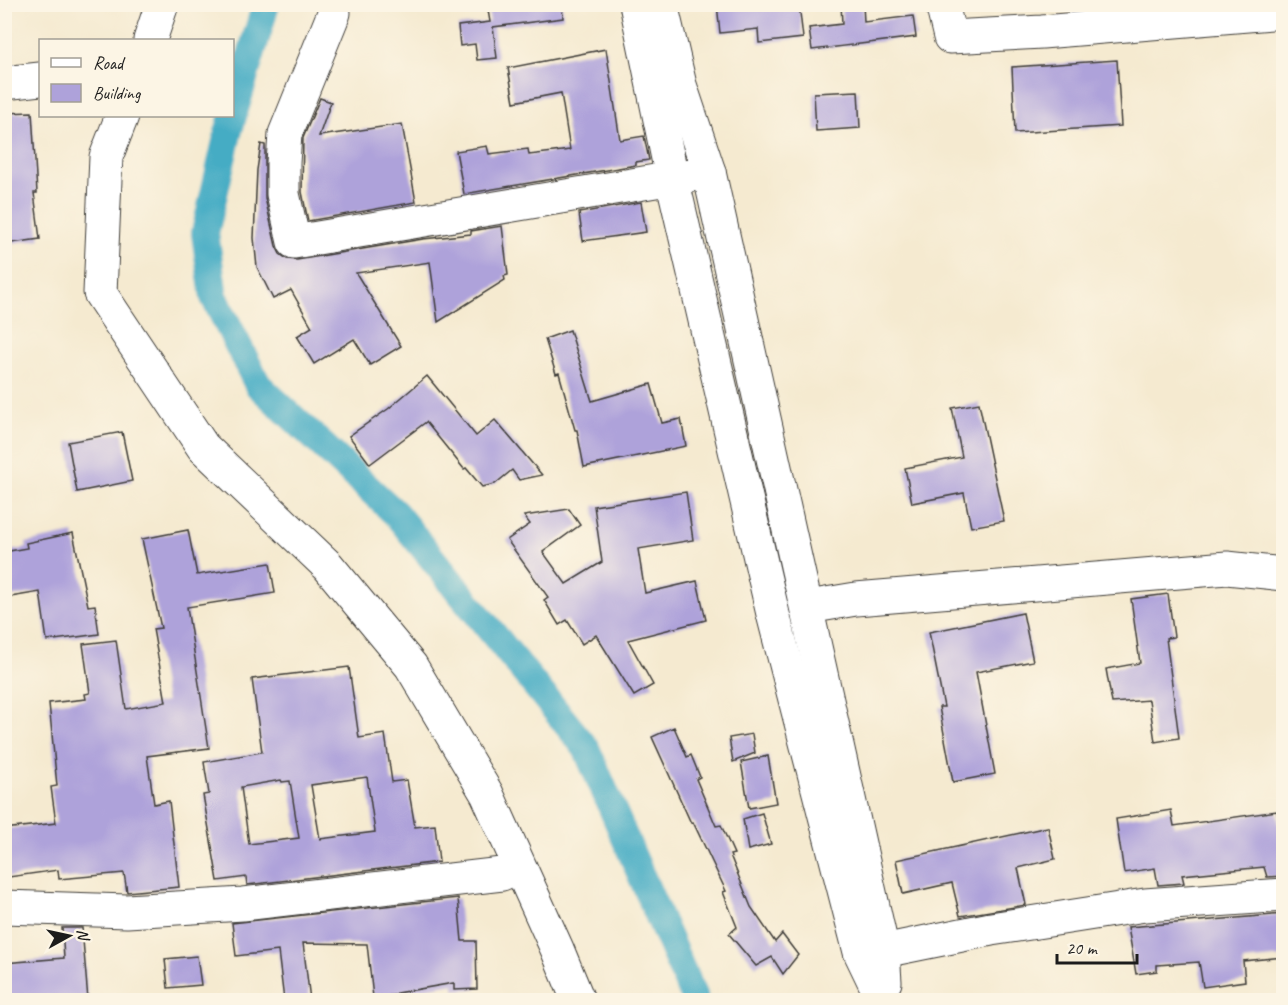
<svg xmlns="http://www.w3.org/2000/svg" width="1288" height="1005" font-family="Caveat,sans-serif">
  <rect width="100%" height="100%" fill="#fcf5e5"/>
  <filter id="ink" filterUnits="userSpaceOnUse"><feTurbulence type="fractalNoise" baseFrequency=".0167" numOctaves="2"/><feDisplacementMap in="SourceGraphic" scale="12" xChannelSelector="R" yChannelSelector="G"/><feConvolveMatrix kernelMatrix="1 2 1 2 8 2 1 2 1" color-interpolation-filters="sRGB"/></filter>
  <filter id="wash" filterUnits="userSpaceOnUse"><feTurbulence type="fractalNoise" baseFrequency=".008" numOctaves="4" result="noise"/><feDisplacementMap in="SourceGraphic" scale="24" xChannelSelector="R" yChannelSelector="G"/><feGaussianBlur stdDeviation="1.35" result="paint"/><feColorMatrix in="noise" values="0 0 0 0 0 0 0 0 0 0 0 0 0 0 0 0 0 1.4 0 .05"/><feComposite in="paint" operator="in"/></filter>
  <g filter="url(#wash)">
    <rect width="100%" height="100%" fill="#f5ead0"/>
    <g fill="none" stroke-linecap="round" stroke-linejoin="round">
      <path stroke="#44acc4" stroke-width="28" d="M266 4 228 133 205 233 214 297 258 385 396 514 586 748 695 1000"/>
    </g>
    <g id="blocks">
      <g fill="#aea2da" fill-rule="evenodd">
        <path d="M487 4H562L563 18 493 27 497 58 477 60 475 44 460 46 458 26 490 22Z"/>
        <path d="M717 4H799L803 38 759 43 758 29 720 33Z"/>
        <path d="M841 4H863L864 22 913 16 916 37 812 50 809 28 842 24Z"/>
        <path d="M606 49 620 140 644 136 649 160 636 162V165L464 194 456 151 487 146 489 154 528 149 529 155 570 150 561 93 514 102 508 68Z"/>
        <path d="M1117 60 1121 126 1015 133 1012 67Z"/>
        <path d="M858 91 860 128 816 131 814 93Z"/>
        <path d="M320 98 331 102 319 136 402 124 416 202 308 221 302 192 303 138Z"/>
        <path d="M32 112 37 193H34L40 239 4 244V113Z"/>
        <path d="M261 144 265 145V198L276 246 280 254 287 259 297 260 423 239 471 234V231L502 226 508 275 504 276 505 280 438 322 430 262 356 273 401 346 370 365 354 339 314 364 297 336 312 327 291 290 273 299 257 267 254 238 257 170Z"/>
        <path d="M641 202 646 232 583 241 579 213Z"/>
        <path d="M570 330 592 401 651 384 662 423 681 419 686 446 584 467 577 430H575L559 373 556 374 545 339Z"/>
        <path d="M427 376 476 436 495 420 542 475 519 480 512 470 495 484 482 487 466 468 464 469 426 422 370 464 349 436 388 409Z"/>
        <path d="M979 403 1004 521 971 527 964 493 912 503 905 468 962 457 952 408Z"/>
        <path d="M122 432 132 481 77 492 68 442Z"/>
        <path d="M686 492 693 540 638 549 645 593 697 581 706 620 628 640 653 685 634 696 596 635 582 644 567 620 559 625 544 600 548 597 507 540 530 524 524 516 569 509 580 525 543 552 566 584 602 562 594 506Z"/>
        <path d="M188 530 197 575 270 563 275 593 187 607 209 748 147 756 154 804 169 801 179 887 127 892 124 873 59 879 58 870 9 877 4 829 56 823 51 787 57 786 49 703 86 699 85 694 90 693 83 644 116 640 126 709 166 702 153 629 161 628 142 539Z"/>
        <path d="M73 533 88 606 95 605 99 634 47 641 40 592 4 598V552L27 548 26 543Z"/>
        <path d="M1168 594 1174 637 1166 638 1179 738 1155 742 1149 700 1112 703 1106 669 1140 663 1131 599Z"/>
        <path d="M1023 613 1033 661 976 672 995 774 953 782 939 707H944L929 632Z"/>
        <path d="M349 667 359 738 385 734 392 782 407 780 415 827 435 825 439 862 247 885 246 877 218 881 203 795 209 794 204 762 262 752 252 679ZM367 777 375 832 320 839 311 785ZM281 780 282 782 290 781 299 838 249 844 241 787Z"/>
        <path d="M674 727 687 757 691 755 700 777 696 779 716 826 721 825 734 854 730 855 751 907 775 942 782 934 798 955 783 974 772 957 756 966 729 934 737 927 723 892 726 891 693 822 691 823 652 737Z"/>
        <path d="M752 734 755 753 733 762 729 738Z"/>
        <path d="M768 756 776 803 749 808 741 762Z"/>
        <path d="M1171 810 1174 826 1277 811 1284 860V876L1267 877 1264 867 1182 875 1184 883 1158 885 1155 868 1124 873 1116 819Z"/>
        <path d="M762 813 771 844 748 850 743 819Z"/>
        <path d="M1048 827 1055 859 1018 868 1026 905 960 916 952 883 903 894 896 860Z"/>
        <path d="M458 898 462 941H476L477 989 454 990V983L397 993V995L373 997 367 944 303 943 310 1000H284L278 951 236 956 232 923Z"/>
        <path d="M1284 914V957L1243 961 1245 981 1203 987 1199 962 1157 965V971L1136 974 1128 927Z"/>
        <path d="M62 928H82L88 1000H4V963L64 958Z"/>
        <path d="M197 956 201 985 168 988 165 959Z"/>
      </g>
    </g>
  </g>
  <g filter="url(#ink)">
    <use href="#blocks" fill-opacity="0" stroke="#3d3b37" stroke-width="1.5"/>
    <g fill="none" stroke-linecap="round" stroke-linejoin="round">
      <defs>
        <g id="minor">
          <path d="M942 4 950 37 1042 32 1284 12"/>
          <path d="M334 13 285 134 283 163V194L294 242 709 172"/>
          <path d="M150 40 162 4"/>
          <path d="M4 83 40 79"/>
          <path d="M122 116 106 157 100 293 203 447 328 566 411 666 487 794 557 949 578 1000"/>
          <path d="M808 607 856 599 1227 568 1284 574"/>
          <path d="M4 907 127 911 243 904 502 874"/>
          <path d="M883 951 991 929 1145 905 1284 895"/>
        </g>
        <g id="major">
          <path d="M636 4 672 178 773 614 860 952 883 1000"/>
          <path d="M661 4 680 85 709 172 883 951 885 982"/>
        </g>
      </defs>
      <use href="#minor" stroke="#3d3b37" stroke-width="35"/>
      <use href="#major" stroke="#3d3b37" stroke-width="35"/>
      <use href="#minor" stroke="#fff" stroke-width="33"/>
      <use href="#major" stroke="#fff" stroke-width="33"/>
    </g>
  </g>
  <rect width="1288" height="1005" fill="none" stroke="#fcf5e5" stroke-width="24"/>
  <rect x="39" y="39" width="195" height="78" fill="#fcf5e5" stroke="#a29e95" stroke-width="1.5"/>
  <rect x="51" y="58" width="30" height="9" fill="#ffffff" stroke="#a29e95" stroke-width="1.5"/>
  <text x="93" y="69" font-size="18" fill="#1c1c1c">Road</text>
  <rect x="51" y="84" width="30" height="18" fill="#aea2da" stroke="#a29e95" stroke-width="1.5"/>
  <text x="93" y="99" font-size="18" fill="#1c1c1c">Building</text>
  <g transform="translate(69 936) rotate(82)" stroke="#fcf5e5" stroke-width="4.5" paint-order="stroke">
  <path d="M0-4.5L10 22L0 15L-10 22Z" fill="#1c1c1c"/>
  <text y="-9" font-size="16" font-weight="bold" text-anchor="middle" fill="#1c1c1c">N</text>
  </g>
  <path d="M1057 954v9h80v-9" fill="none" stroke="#1c1c1c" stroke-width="3"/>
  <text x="1066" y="954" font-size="18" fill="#1c1c1c" stroke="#fcf5e5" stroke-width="4.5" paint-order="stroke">20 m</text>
</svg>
